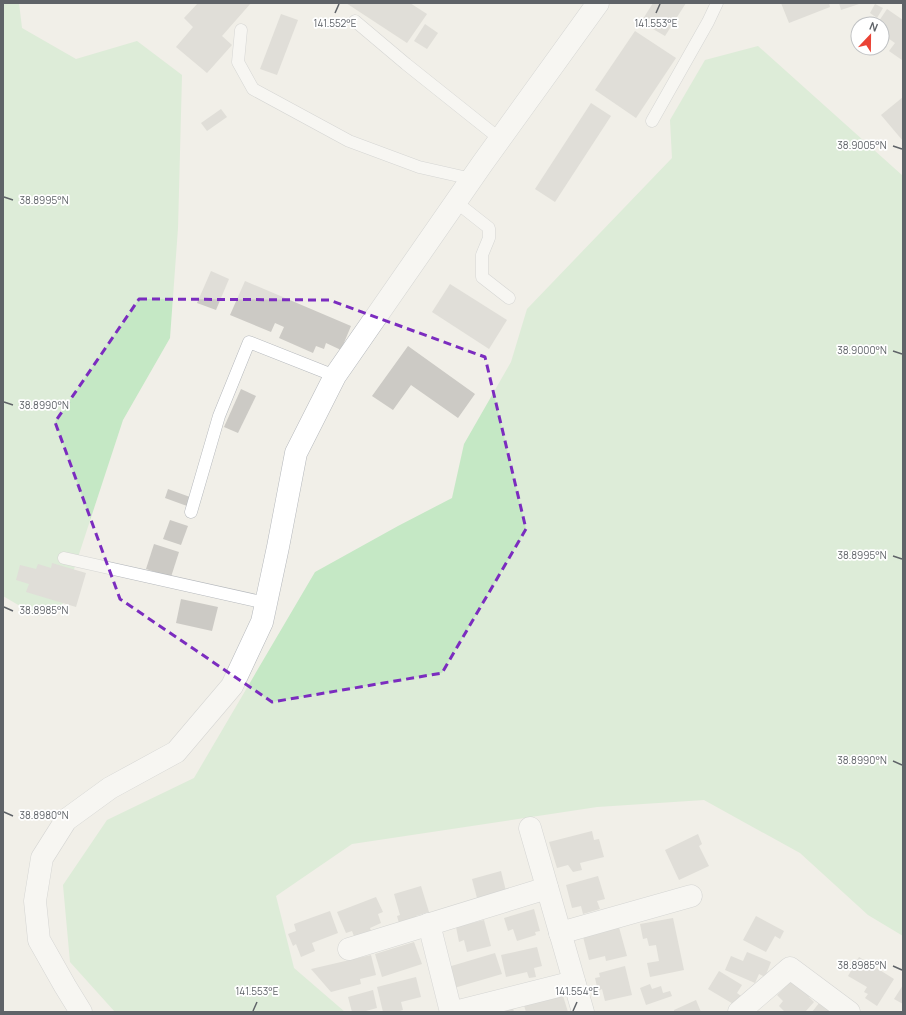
<svg xmlns="http://www.w3.org/2000/svg" width="906" height="1015" font-family="Manrope,sans-serif">
  <rect width="100%" height="100%" fill="#f1efe8"/>
  <g fill="#c5e8c5">
    <path d="M3 3H19L22 28 76 59 137 41 182 75 178 228 170 338 123 420 62 606 37 616 3 596Z"/>
    <path d="M758 46 903 176V936L868 915 800 853 704 800 597 807 352 844 276 896 294 968 345 1012H115L70 962 63 885 107 820 194 778 315 572 398 526 452 498 464 444 511 362 527 309 672 158 670 120 705 60Z"/>
  </g>
  <g fill="#cccac5">
    <path d="M198 3H251L222 36 232 45 207 73 176 47 193 27 184 18Z"/>
    <path d="M346 3H410L427 14 407 43Z"/>
    <path d="M653 3H686L665 36 641 22Z"/>
    <path d="M781 3H829L830 7 789 23Z"/>
    <path d="M839 3H862L841 10Z"/>
    <path d="M875 4 883 8 877 18 870 13Z"/>
    <path d="M887 9 903 20V58L902 60 889 51 895 43 882 34V24H877Z"/>
    <path d="M281 14 298 20 277 75 260 69Z"/>
    <path d="M425 24 438 33 427 49 414 41Z"/>
    <path d="M635 31 676 58 636 118 595 90Z"/>
    <path d="M903 97V141L881 115Z"/>
    <path d="M591 103 611 116 555 202 535 189Z"/>
    <path d="M221 109 227 117 207 131 201 123Z"/>
    <path d="M211 271 229 279 216 310 197 303Z"/>
    <path d="M245 281 351 326 341 350 326 343 324 349 316 346 313 353 279 338 284 327 275 323 271 332 230 315Z"/>
    <path d="M450 284 507 320 489 349 432 312Z"/>
    <path d="M408 346 475 394 458 418 411 385 393 410 372 396Z"/>
    <path d="M241 389 256 396 238 433 224 427Z"/>
    <path d="M168 489 190 497 187 506 165 498Z"/>
    <path d="M170 520 188 526 181 545 163 539Z"/>
    <path d="M154 544 179 552 171 577 146 569Z"/>
    <path d="M52 563 86 573 76 607 26 592 29 584 16 580 20 565 36 569 38 564 51 568Z"/>
    <path d="M181 599 218 607 212 631 176 623Z"/>
    <path d="M592 831 594 840 599 839 604 857 580 863 582 870 573 872 568 865 557 868 549 842Z"/>
    <path d="M698 834 702 844 699 846 709 866 679 880 665 850Z"/>
    <path d="M501 871 506 891 477 898 472 879Z"/>
    <path d="M598 876 605 899 597 901 600 909 583 914 581 906 572 908 566 885Z"/>
    <path d="M421 886 429 912 416 916 417 922 400 927 397 916 400 915 394 894Z"/>
    <path d="M376 897 383 912 378 914 381 923 370 928 372 934 356 941 352 931 346 933 337 912Z"/>
    <path d="M534 909 540 931 535 932 536 935 517 941 513 929 508 931 504 918Z"/>
    <path d="M330 911 338 933 312 943 315 951 301 957 296 944 293 946 288 934 296 931 294 924Z"/>
    <path d="M756 916 784 931 780 939 775 936 766 952 743 940Z"/>
    <path d="M673 918 684 970 650 977 647 963 659 961 656 945 649 946 647 938 643 939 640 924Z"/>
    <path d="M484 920 491 946 467 952 464 940 459 942 456 927Z"/>
    <path d="M617 920 627 956 606 961 605 956 589 960 581 929Z"/>
    <path d="M414 942 422 964 382 977 375 954Z"/>
    <path d="M537 947 542 966 534 968 536 977 529 978 527 972 506 977 501 955Z"/>
    <path d="M747 952 771 962 765 977 759 974 755 983 725 970 731 956 743 961Z"/>
    <path d="M495 953 502 974 454 988 448 967Z"/>
    <path d="M371 955 376 975 360 979 361 984 331 992 311 969Z"/>
    <path d="M859 957 894 979 877 1006 865 998 868 994 864 992 867 987 848 976Z"/>
    <path d="M625 966 632 995 605 1001 602 989 598 991 595 978 600 977 599 973Z"/>
    <path d="M719 971 742 985 737 993 741 996 735 1005 708 989Z"/>
    <path d="M416 977 421 997 401 1002 403 1010 396 1012H383L377 987Z"/>
    <path d="M791 981 812 993 809 997 814 1002 805 1012H785L779 1006 783 1001 777 995Z"/>
    <path d="M650 984 652 989 661 986 663 993 670 991 672 996 646 1005 640 988Z"/>
    <path d="M903 985V1004L894 999Z"/>
    <path d="M373 990 377 1008 362 1012H352L348 997Z"/>
    <path d="M563 996 568 1012H526L523 1002Z"/>
    <path d="M823 998 841 1012H812Z"/>
    <path d="M696 1000 701 1012H674V1010Z"/>
    <path d="M512 1004 514 1012H488Z"/>
  </g>
  <g fill="none" stroke-linecap="round" stroke-linejoin="round">
    <defs>
      <g id="service">
        <path d="M355 21 406 64 500 139"/>
        <path d="M241 30 238 62 253 89 349 141 419 167 472 179"/>
        <path d="M652 121 708 22 717 3"/>
        <path d="M456 202 489 228V238L482 255V277L509 298"/>
        <path d="M191 512 219 416 249 342 335 376"/>
        <path d="M64 558 266 603"/>
      </g>
      <g id="minor">
        <path d="M530 828 583 1012"/>
        <path d="M429 924 451 1012"/>
        <path d="M560 933 691 896"/>
        <path d="M349 949 547 888"/>
        <path d="M81 1012 65 986 39 940 35 901 42 858 66 820 110 788 176 752 232 686 262 622 278 547 296 453 335 376 482 164 598 3"/>
        <path d="M455 1012 574 982"/>
        <path d="M739 1012 790 968 849 1012"/>
      </g>
    </defs>
    <use href="#service" stroke="#b5b8bc" stroke-width="13"/>
    <use href="#minor" stroke="#b5b8bc" stroke-width="23"/>
    <use href="#service" stroke="#fff" stroke-width="12"/>
    <use href="#minor" stroke="#fff" stroke-width="22"/>
  </g>
  <path d="M0 0H906V1015H0ZM139 299 329 300 485 357 526 529 442 673 272 702 120 599 55 422Z" fill="#f1efe8" fill-opacity=".55" fill-rule="evenodd"/>
  <path fill="none" stroke="#7b2cbf" stroke-width="3" stroke-dasharray="8 5" stroke-linejoin="round" d="M139 299 329 300 485 357 526 529 442 673 272 702 120 599 55 422Z"/>
  <path fill="none" stroke="#5f6368" stroke-width="1.5" d="M335 13 339 4M656 13 660 4M893 146 902 149M4 197 13 200M893 351 902 354M4 402 13 405M893 556 902 559M4 607 13 611M893 761 902 765M4 812 13 816M893 966 902 970M253 1011 257 1002M573 1011 577 1002"/>
  <g font-size="10" text-anchor="middle" fill="#5f6368" stroke="#fff" stroke-width="3.5" stroke-linejoin="round" paint-order="stroke">
    <text x="335" y="27">141.552°E</text>
    <text x="656" y="27">141.553°E</text>
    <text x="862" y="149">38.9005°N</text>
    <text x="44" y="204">38.8995°N</text>
    <text x="862" y="354">38.9000°N</text>
    <text x="44" y="409">38.8990°N</text>
    <text x="862" y="559">38.8995°N</text>
    <text x="44" y="614">38.8985°N</text>
    <text x="862" y="764">38.8990°N</text>
    <text x="44" y="819">38.8980°N</text>
    <text x="862" y="969">38.8985°N</text>
    <text x="257" y="995">141.553°E</text>
    <text x="577" y="995">141.554°E</text>
  </g>
  <rect width="906" height="1015" fill="none" stroke="#5f6368" stroke-width="8"/>
  <g transform="translate(870 36) rotate(22)"><circle r="19" fill="#ffffff" stroke="#bfc1c3"/>
  <path d="M0-3L7 15L0 10L-7 15Z" fill="#ea4335"/>
  <text y="-6" font-size="11" font-weight="bold" text-anchor="middle" fill="#5f6368">N</text>
  </g>
</svg>
